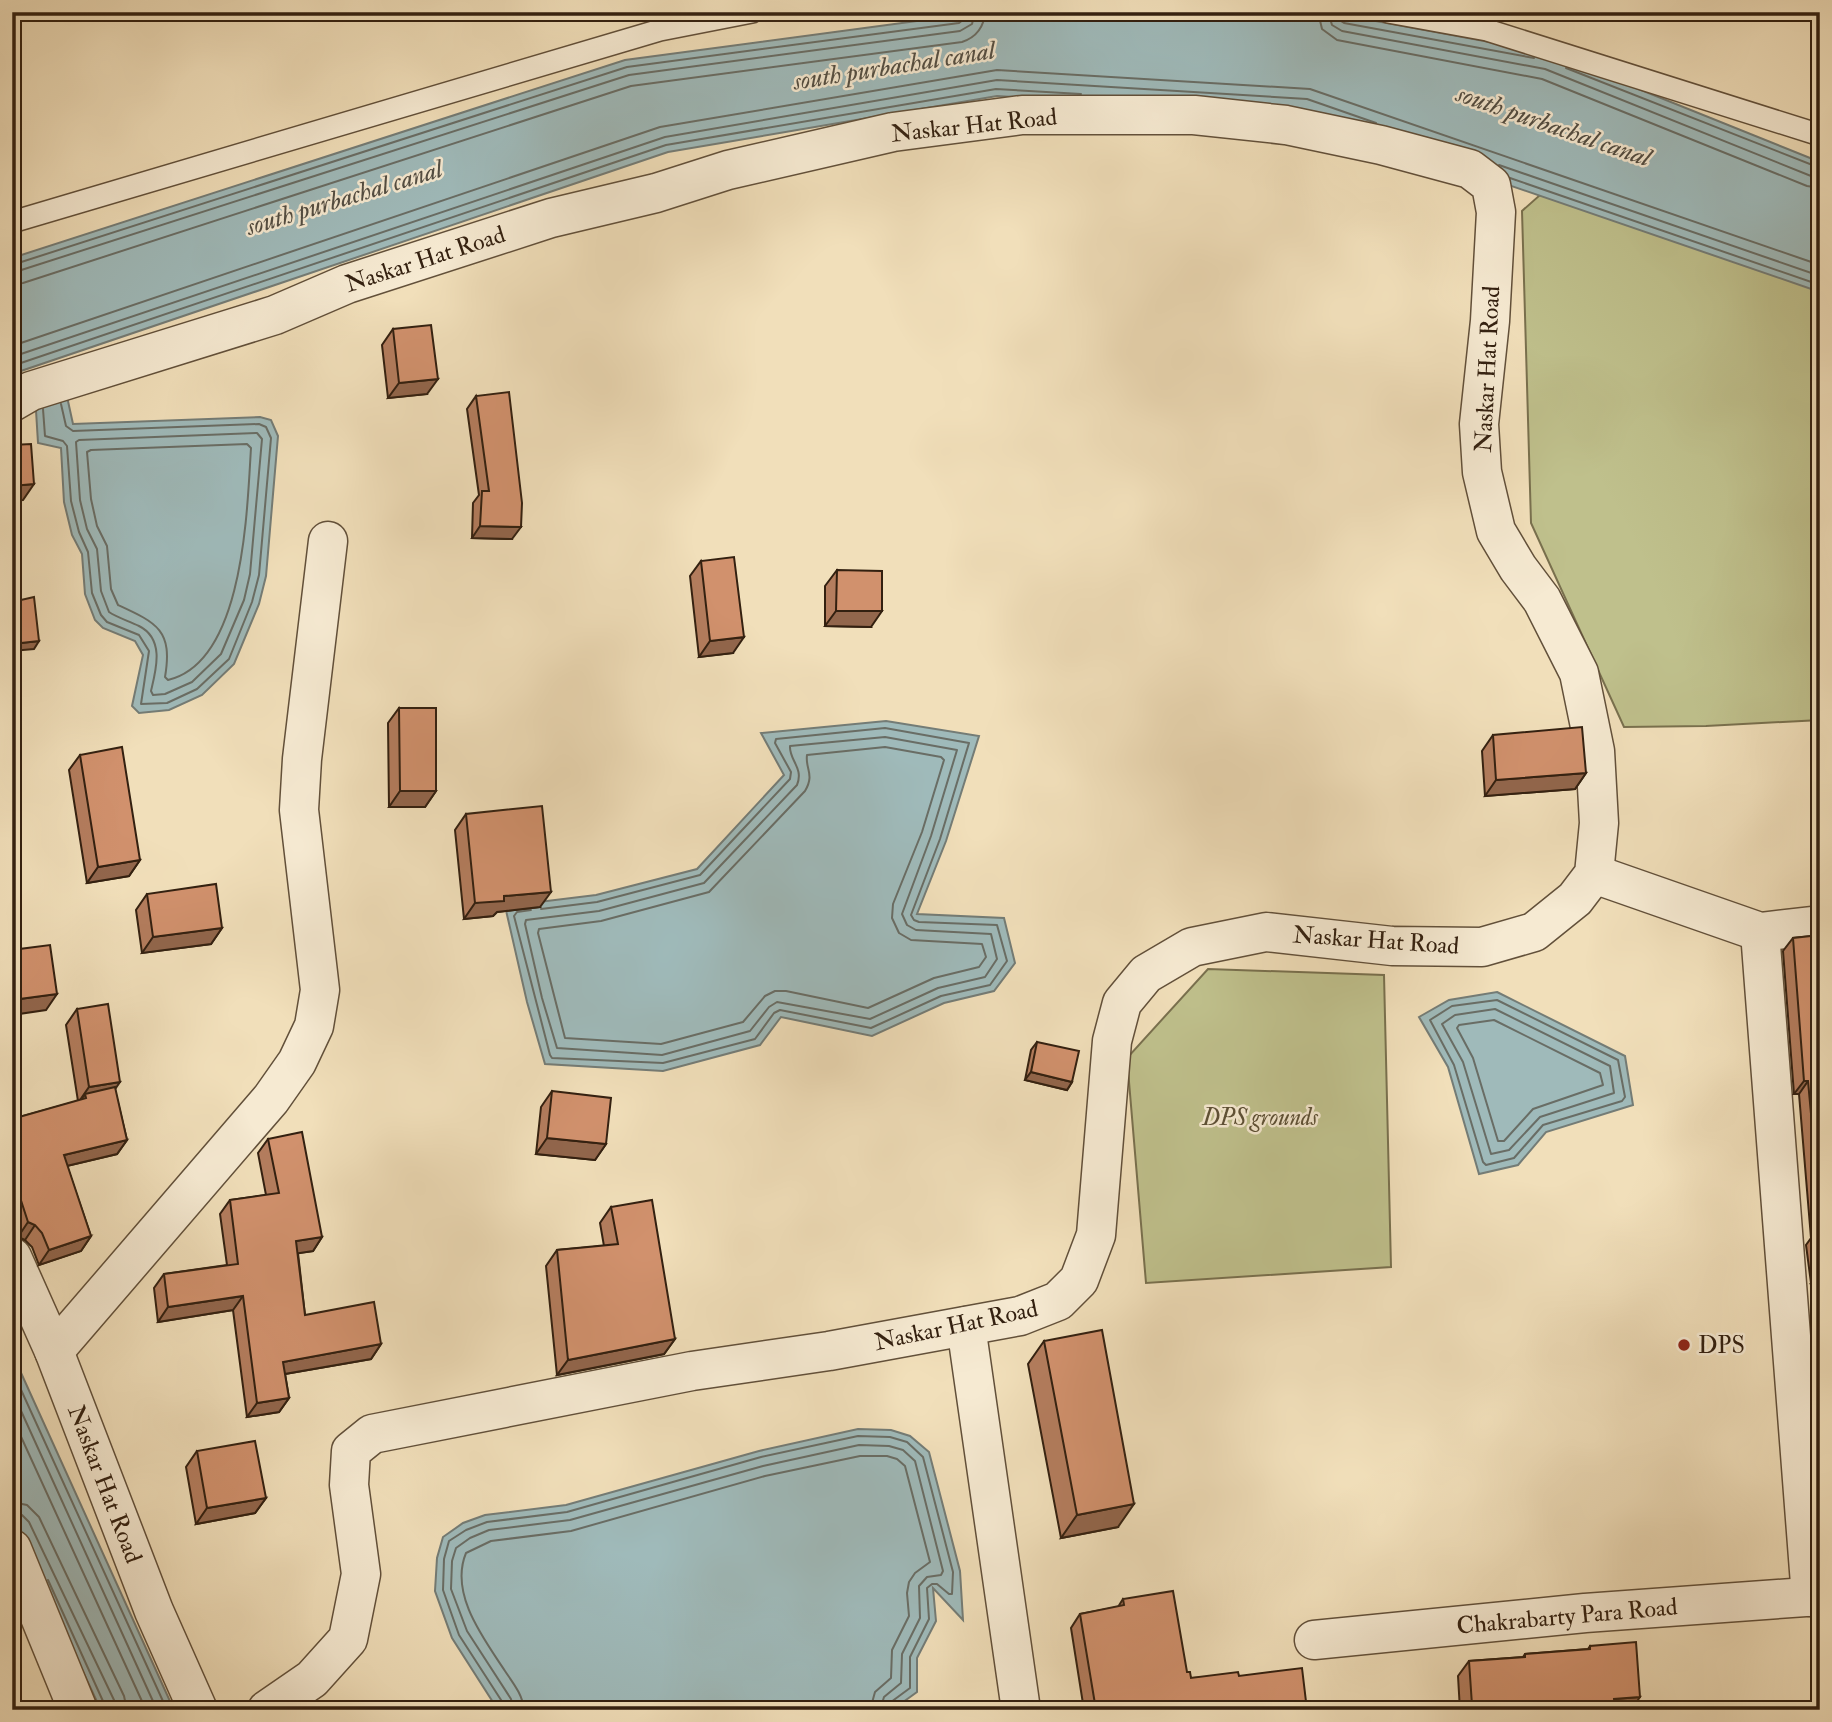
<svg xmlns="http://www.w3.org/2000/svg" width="1832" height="1722" font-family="'IM FELL Double Pica',serif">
  <rect width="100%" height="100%" fill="#f1dfba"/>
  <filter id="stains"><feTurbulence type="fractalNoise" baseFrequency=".00286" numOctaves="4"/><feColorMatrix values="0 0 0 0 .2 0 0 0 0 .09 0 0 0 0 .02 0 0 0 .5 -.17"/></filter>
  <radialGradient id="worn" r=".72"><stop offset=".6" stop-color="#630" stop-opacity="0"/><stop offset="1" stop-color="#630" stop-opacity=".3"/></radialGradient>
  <g fill="#bfc08c" stroke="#79704e" stroke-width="2">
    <path d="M1602 140 1820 221V720L1706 726 1624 727 1531 523 1522 211Z"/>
    <path d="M1208 969 1384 975 1391 1267 1146 1283 1127 1058Z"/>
  </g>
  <g fill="#9fbaba" stroke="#747c76" stroke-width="2">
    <path d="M984 12H1327L1549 53 1820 162V292L1305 115 997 96 668 152 12 374V258L625 60Z"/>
    <path d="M66 392 73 424 260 417 271 420 278 436 266 576 259 604 234 664 202 695 169 710 139 713 132 706 143 655 135 641 103 628 95 620 85 594 82 554 72 535 64 502 61 448 38 443 35 394Z"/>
    <path d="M886 721 979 736 946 841 917 914 1004 918 1015 963 994 991 944 1003 872 1036 781 1017 760 1045 663 1071 545 1064 527 1002 505 906 596 895 697 869 784 775 761 733Z"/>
    <path d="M1497 992 1625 1056 1633 1105 1546 1132 1518 1165 1479 1174 1448 1067 1419 1017 1449 1000Z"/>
    <path d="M12 1353 174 1710H101L12 1522Z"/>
    <path d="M858 1429 891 1430 910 1436 929 1452 960 1571 963 1620 933 1588 936 1621 917 1658V1692L892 1710H498L452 1638 435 1591 437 1558 443 1537 463 1523 485 1515 566 1505 759 1451Z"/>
  </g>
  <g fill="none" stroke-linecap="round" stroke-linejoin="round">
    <g stroke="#696d65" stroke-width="2">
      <path d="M1318 12 1322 29 1337 40 1542 79 1807 186 1820 188"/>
      <path d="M1328 12 1332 25 1342 31 1545 69 1811 176 1820 177"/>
      <path d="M1337 12 1338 19 1344 23 1534 58"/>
      <path d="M1566 68 1820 168"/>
      <path d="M1499 165 1820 276"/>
      <path d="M1510 178 1820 285"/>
      <path d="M12 265 627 67 959 23 964 19 966 12"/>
      <path d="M12 273 629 75 960 31 972 24 975 12"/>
      <path d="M12 284 23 283 631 86 962 42C977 37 984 27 985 12"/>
      <path d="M12 346 660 127 997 70 1310 89 1820 265"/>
      <path d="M12 357 665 137 997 80 1307 99 1376 123"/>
      <path d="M12 366 666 145 996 89 1081 94"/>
      <path d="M43 409 45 436 63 441 67 446 71 501 79 532 88 552 92 593 101 615 107 622 139 635 149 651 141 704 167 703 197 689 229 659 252 602 259 575 271 438 266 427 259 424 73 431 66 426 61 404"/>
      <path d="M257 433 262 439 250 574 244 600 221 654 192 682 165 694 153 695 151 691C156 670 165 639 139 626 129 621 118 618 109 612L101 591 97 549 87 529 80 500 76 442 79 440Z"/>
      <path d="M247 444 251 448C247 511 244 662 168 680L165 677C173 630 157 623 118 605L111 589 107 546 97 526 91 499 87 452 91 450Z"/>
      <path d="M885 737 957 750 931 836 902 914 907 925 916 930 991 934 997 959 985 977 938 988 870 1019 777 1002 769 1007 750 1031 662 1055 557 1048 542 998 525 924 526 920 599 911 704 883 797 785C804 768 789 760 790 746Z"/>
      <path d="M885 747 941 757 944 760 922 832 893 904 892 918 899 933 911 940 982 944 986 957 979 967 934 978 868 1008 786 991H775L765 996 743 1022 661 1044 565 1038 538 933 539 929 601 921 709 892 805 791C815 774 805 769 807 755Z"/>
      <path d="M531 910 517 912 514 916 550 1055 552 1058 663 1063 755 1039 774 1013 780 1010 871 1028 941 996 990 985 1007 961 997 925 919 922 914 920 911 915 940 839 969 743 885 728 776 739 775 743 791 772 790 779 700 875 597 902 541 909"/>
      <path d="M1497 1000 1618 1060 1625 1097 1622 1101 1543 1125 1514 1158 1486 1165 1483 1162 1454 1065 1430 1020 1452 1006Z"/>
      <path d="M1495 1009 1610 1066 1614 1093 1540 1117 1509 1150 1491 1154 1463 1062 1442 1024 1455 1015Z"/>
      <path d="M1494 1020 1600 1073 1603 1085 1533 1109 1504 1141H1498L1473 1058 1457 1028 1459 1025Z"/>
      <path d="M12 1370 167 1710"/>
      <path d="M12 1391 157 1710"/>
      <path d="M12 1417 146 1710"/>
      <path d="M12 1502 27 1505 39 1517 124 1696 127 1710"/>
      <path d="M12 1513 22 1515 29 1522 114 1700 116 1710"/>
      <path d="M48 1580 107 1710"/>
      <path d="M504 1710 503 1703 459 1635 443 1590 444 1559 449 1541 466 1530 487 1522 567 1512 761 1457 858 1436 890 1437 907 1442 923 1457 953 1572 952 1594H949L937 1584H932L927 1588 929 1619 910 1657V1688L891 1702 889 1710"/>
      <path d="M513 1710 511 1699 467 1631 451 1589 452 1561 456 1548 470 1538 489 1530 570 1520 763 1466 859 1445 889 1446 903 1450 915 1461 943 1571 941 1575 927 1577 919 1586 920 1618 902 1654 901 1683 884 1697 880 1710"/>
      <path d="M524 1710C523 1695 513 1683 505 1671 484 1639 449 1594 466 1553L491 1541 571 1531 765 1476 860 1456H887L897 1459 905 1466 930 1562 915 1573 909 1582 907 1593 909 1616 892 1650 891 1678 875 1692 870 1710"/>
    </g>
    <defs>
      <g id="lane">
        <path d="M1388 12 1487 30 1820 135"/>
        <path d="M12 222 660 30 752 12"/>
      </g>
      <g id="street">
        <path d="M12 402 31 391 275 315 347 284 551 218 656 193 728 170 893 132 1022 115H1194L1286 125 1381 145 1470 169 1491 185 1496 212 1490 321 1479 424 1482 472 1496 531 1518 568 1542 600 1579 673 1595 751 1599 823 1594 874 1575 899 1534 932 1482 947 1392 946 1266 932 1192 947 1146 974 1122 1003 1112 1041 1096 1235 1079 1280 1058 1301 1020 1316 829 1351 692 1371 372 1434 351 1451 349 1485 361 1574 348 1639 312 1679 267 1710"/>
        <path d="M1594 874 1760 932 1820 925"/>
        <path d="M1760 932 1811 1597"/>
        <path d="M12 1257 54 1351 154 1611 198 1710"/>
        <path d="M966 1326 1021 1710"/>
        <path d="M54 1351 271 1099 297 1062 314 1026 320 990 299 810 302 759 328 541"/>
        <path d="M12 1549 78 1710"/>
        <path d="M1314 1640 1585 1613 1820 1596"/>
      </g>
    </defs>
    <use href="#lane" stroke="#62503a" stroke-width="24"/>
    <use href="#street" stroke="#62503a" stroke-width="41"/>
    <use href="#lane" stroke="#f6ead2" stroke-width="21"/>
    <use href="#street" stroke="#f6ead2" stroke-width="38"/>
  </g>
  <g fill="#b47d5e" stroke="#332010" stroke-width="2">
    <path d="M393 329 427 394 388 398 382 345Z"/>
    <path d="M476 396 512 539 472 538 473 503 479 495 467 409Z"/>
    <path d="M701 561 733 653 699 657 690 576Z"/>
    <path d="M837 570 871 627 825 626V586Z"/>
    <path d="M399 708 436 791 425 807H389L388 723Z"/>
    <path d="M1493 735 1586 773 1575 789 1485 796 1482 751Z"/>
    <path d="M80 755 140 860 129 876 87 883 69 770Z"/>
    <path d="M466 814 540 907 497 912 493 916 464 919 455 830Z"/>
    <path d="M147 894 222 928 211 944 142 953 136 910Z"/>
    <path d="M1820 935V1282L1811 1283 1806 1245 1811 1238 1799 1094H1794L1783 951 1793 938Z"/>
    <path d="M77 1009 115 1090 127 1140 117 1154 67 1166 91 1236 81 1251 39 1265 32 1247 25 1240 18 1237 12 1219V1119L78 1101 66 1025Z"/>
    <path d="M1037 1042 1072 1082 1067 1090 1025 1080 1031 1050Z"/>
    <path d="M552 1091 606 1144 595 1160 536 1154 541 1107Z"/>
    <path d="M268 1139 322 1237 313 1251 298 1253 305 1315 381 1344 371 1359 285 1374 289 1398 279 1412 247 1417 233 1310 158 1322 154 1288 164 1274 227 1265 220 1214 230 1200 266 1195 258 1153Z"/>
    <path d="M611 1207 675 1339 664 1354 557 1375 546 1266 557 1250 604 1246 600 1223Z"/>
    <path d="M1044 1341 1118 1527 1061 1538 1028 1364Z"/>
    <path d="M197 1451 266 1498 255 1513 196 1524 186 1467Z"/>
    <path d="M1123 1599 1191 1678 1239 1676 1307 1710H1084L1071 1628 1080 1614 1118 1607Z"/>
    <path d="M1590 1646 1631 1710H1460L1458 1676 1469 1661 1523 1657 1525 1654 1588 1649Z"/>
  </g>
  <g fill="#92664c" stroke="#332010" stroke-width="2">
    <path d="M438 379 427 394 388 398 399 383Z"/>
    <path d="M34 484 23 500 12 501V486Z"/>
    <path d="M480 526 521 527 512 539 472 538Z"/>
    <path d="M836 611H882L871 627 825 626Z"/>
    <path d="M744 637 733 653 699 657 710 641Z"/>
    <path d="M39 641 34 649 12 651V644Z"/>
    <path d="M1586 773 1575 789 1485 796 1496 780Z"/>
    <path d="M400 791H436L425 807H389Z"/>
    <path d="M140 860 129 876 87 883 98 867Z"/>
    <path d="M551 892 540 907 497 912 493 916 464 919 475 903 504 896Z"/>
    <path d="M222 928 211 944 142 953 153 937Z"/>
    <path d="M57 994 46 1010 12 1015V1000Z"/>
    <path d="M1031 1072 1072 1082 1067 1090 1025 1080Z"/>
    <path d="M1804 1081H1808L1799 1094H1794Z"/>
    <path d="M120 1082 109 1098H86L85 1094 79 1103H78L89 1087Z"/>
    <path d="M547 1138 606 1144 595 1160 536 1154Z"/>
    <path d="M127 1140 117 1154 54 1169 64 1155Z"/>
    <path d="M28 1222 35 1225 25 1240 18 1237Z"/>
    <path d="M91 1236 81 1251 39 1265 49 1250Z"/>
    <path d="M322 1237 313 1251 287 1255 296 1241Z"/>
    <path d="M1820 1270V1282L1811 1283Z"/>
    <path d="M243 1296 233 1310 158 1322 168 1307Z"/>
    <path d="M675 1339 664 1354 557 1375 568 1360Z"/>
    <path d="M381 1344 371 1359 273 1376 283 1362Z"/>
    <path d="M289 1398 279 1412 247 1417 257 1403Z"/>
    <path d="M266 1498 255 1513 196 1524 207 1508Z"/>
    <path d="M1134 1504 1118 1527 1061 1538 1077 1515Z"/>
    <path d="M1640 1697 1631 1710H1606L1614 1699Z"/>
    <path d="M1504 1703 1499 1710H1469L1472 1705Z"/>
  </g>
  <g fill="#d1916d" stroke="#332010" stroke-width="2">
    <path d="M431 325 438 379 399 383 393 329Z"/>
    <path d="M509 392 522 503 521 527 480 526 482 491H489L476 396Z"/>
    <path d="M31 444 34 484 12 486V445Z"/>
    <path d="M734 557 744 637 710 641 701 561Z"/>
    <path d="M837 570 882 571V611H836Z"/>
    <path d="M34 597 39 641 12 644V602Z"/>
    <path d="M399 708H436V791H400Z"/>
    <path d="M1582 727 1586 773 1496 780 1493 735Z"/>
    <path d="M122 747 140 860 98 867 80 755Z"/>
    <path d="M542 806 551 892 504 896V901L475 903 466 814Z"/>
    <path d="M216 884 222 928 153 937 147 894Z"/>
    <path d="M1820 935V1213L1808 1081H1804L1793 938Z"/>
    <path d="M50 945 57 994 12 1000V950Z"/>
    <path d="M108 1004 120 1082 89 1087 77 1009Z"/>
    <path d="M1037 1042 1079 1051 1072 1082 1031 1072Z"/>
    <path d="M115 1087 127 1140 64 1155 91 1236 49 1250 42 1233 35 1225 28 1222 14 1179 12 1180V1119L86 1098 85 1094Z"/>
    <path d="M552 1091 611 1098 606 1144 547 1138Z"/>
    <path d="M302 1132 322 1237 296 1241 305 1315 374 1302 381 1344 283 1362 289 1398 257 1403 243 1296 168 1307 164 1274 238 1264 230 1200 279 1193 268 1139Z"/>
    <path d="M652 1200 675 1339 568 1360 557 1250 618 1244 611 1207Z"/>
    <path d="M1820 1231V1266L1816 1232Z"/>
    <path d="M1102 1330 1134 1504 1077 1515 1044 1341Z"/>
    <path d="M255 1441 266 1498 207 1508 197 1451Z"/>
    <path d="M1173 1591 1187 1672H1190L1191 1678 1238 1672 1239 1676 1302 1668 1307 1710H1096L1080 1614 1124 1605 1123 1599Z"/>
    <path d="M1636 1642 1640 1697 1614 1699 1615 1710H1504V1703L1472 1705 1469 1661 1525 1657V1654L1590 1649V1646Z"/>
  </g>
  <circle fill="#8f2418" stroke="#f6ead2" stroke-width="2.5" cx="1684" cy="1345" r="7"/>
  <g text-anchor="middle" stroke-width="5" stroke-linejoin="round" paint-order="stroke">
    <g font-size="24" fill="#332010" stroke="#f6ead2">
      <text transform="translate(974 125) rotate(-6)" y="8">Naskar Hat Road</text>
      <text transform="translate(425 259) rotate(-18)" y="8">Naskar Hat Road</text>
      <text transform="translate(1487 369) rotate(-87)" y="8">Naskar Hat Road</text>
      <text transform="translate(1376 940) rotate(4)" y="8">Naskar Hat Road</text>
      <text transform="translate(956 1325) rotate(-12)" y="8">Naskar Hat Road</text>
      <text transform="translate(105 1484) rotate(69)" y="8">Naskar Hat Road</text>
      <text transform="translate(1567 1616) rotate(-5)" y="8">Chakrabarty Para Road</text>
    </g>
    <g font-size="24" font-style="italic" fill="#5d5035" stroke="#f6ead2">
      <text x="1260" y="1125">DPS grounds</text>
    </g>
    <g font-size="24" fill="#332010" stroke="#f6ead2" text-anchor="start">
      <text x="1698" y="1353">DPS</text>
    </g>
    <g font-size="26" font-style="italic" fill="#534e43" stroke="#f6ead2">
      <text transform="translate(894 65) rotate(-9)" y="9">south purbachal canal</text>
      <text transform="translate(1554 125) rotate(19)" y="9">south purbachal canal</text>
      <text transform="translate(344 197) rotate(-17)" y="9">south purbachal canal</text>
    </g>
  </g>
  <rect width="1832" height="1722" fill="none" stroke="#f1dfba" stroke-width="42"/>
  <rect x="14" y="14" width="1804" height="1694" fill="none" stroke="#332010" stroke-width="3.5"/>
  <rect x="21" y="21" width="1790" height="1680" fill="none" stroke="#332010" stroke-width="2"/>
  <rect width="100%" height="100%" filter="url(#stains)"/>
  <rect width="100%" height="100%" fill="url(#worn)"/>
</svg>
